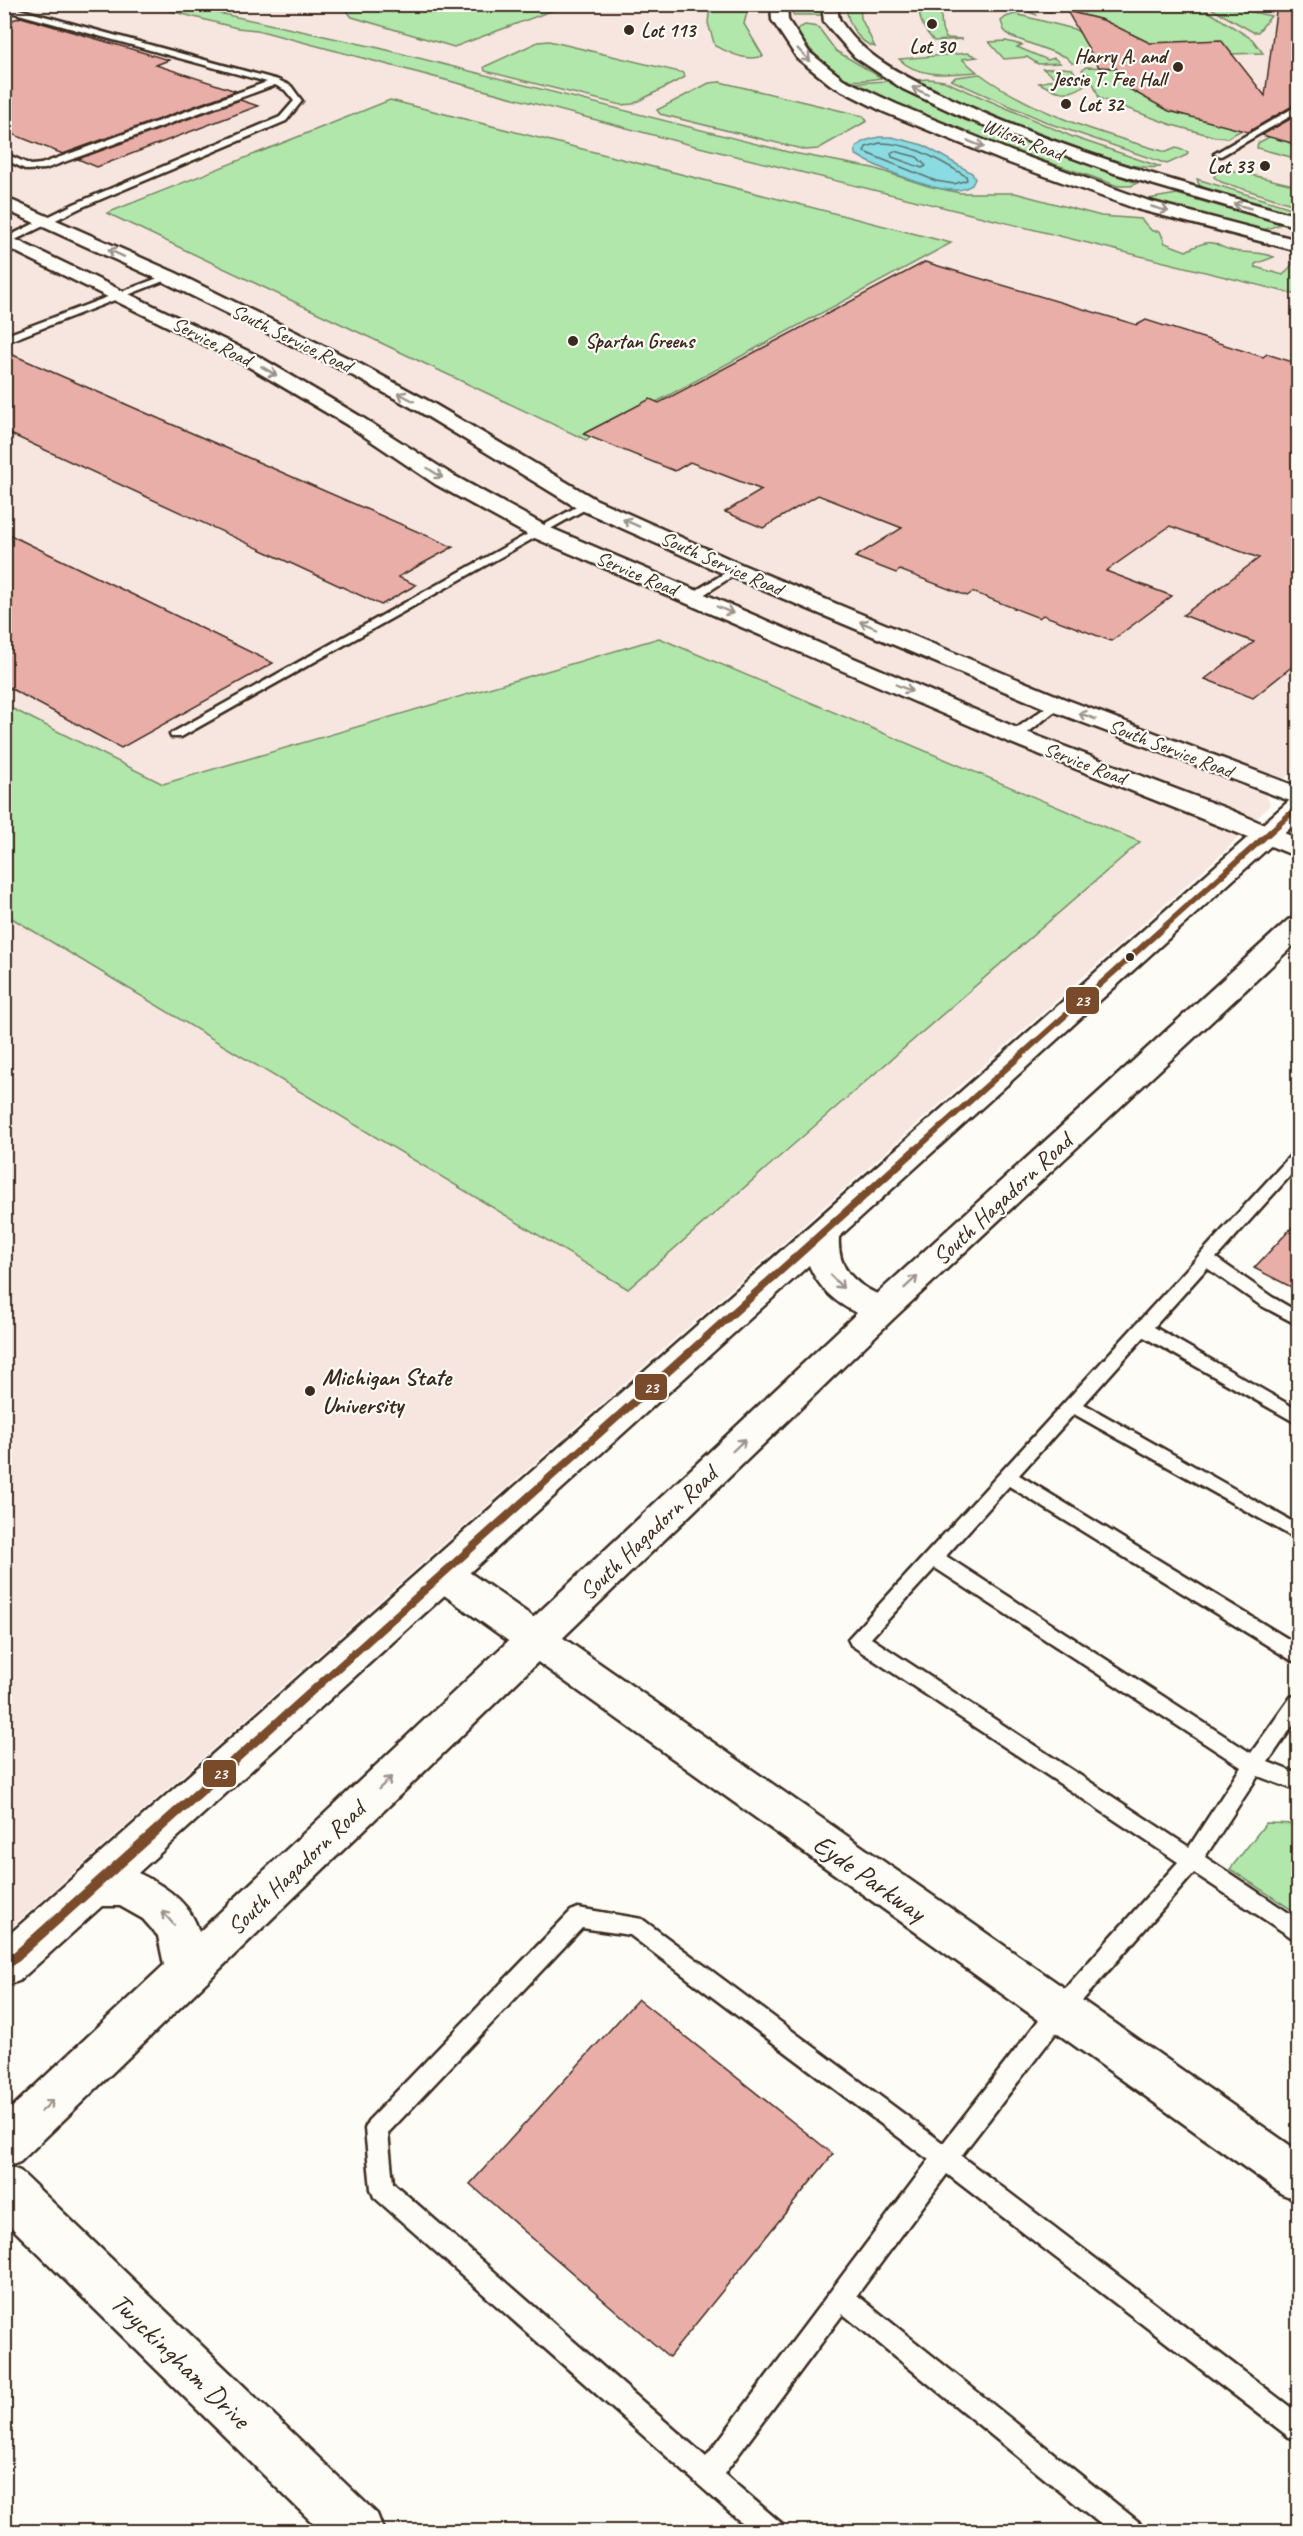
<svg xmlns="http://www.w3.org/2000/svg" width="1303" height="2536" font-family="Caveat,sans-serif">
  <rect width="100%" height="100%" fill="#fdfcf7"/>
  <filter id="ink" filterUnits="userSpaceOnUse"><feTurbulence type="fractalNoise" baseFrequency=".0167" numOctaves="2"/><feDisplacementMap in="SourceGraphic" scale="12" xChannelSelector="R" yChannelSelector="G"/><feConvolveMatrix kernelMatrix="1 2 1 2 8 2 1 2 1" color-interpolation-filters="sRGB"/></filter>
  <g filter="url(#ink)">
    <path fill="#f7e5df" d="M5 5H1298V767L1266 796 1270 803 1268 807 1227 849 5 1933Z"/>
    <g fill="#b1e7aa" stroke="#768864" stroke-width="1.5">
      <path d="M170 4 182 5 379 48 788 152 873 168 928 186 960 193H1015L1101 216 1141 219 1152 231H1160L1165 243 1186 251C1218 233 1212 249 1241 252 1253 253 1262 252 1274 257L1255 264V267L1283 275 1292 265 1294 258 1298 259V295L691 145 257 30 237 28 155 7Z"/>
      <path d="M1033 4 1198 5 1252 39 1263 53 1159 56 1103 20 1059 9 1050 12 1033 8 1028 11 1037 15 1023 10Z"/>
      <path d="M342 5H567L454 47 352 17Z"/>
      <path d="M710 5H749L744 24 763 56C745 62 731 53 715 46L708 23Z"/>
      <path d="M792 5H821L822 15H793Z"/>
      <path d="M846 5H860L861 18 875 47C857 42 847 22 846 5Z"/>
      <path d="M919 5H940L942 29 946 38 963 39 934 41C923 29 919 20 919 5Z"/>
      <path d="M1205 5H1220L1271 16 1258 32H1253Z"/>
      <path d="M1015 14 1074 29 1099 43 1096 62 1072 63 1066 57 1010 36 1004 30 1001 21 1006 17Z"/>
      <path d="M805 25 818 27 836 51 882 78C872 79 857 82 848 80 832 75 803 44 797 29Z"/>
      <path d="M549 41 684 73 685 77 633 104 621 105 485 71 484 67 538 42Z"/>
      <path d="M1006 41 1022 45 1017 47 1048 60 1054 58 1060 63 1038 64 1027 57 1004 59 989 42Z"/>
      <path d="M968 53 977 57 962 59 977 72C952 74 919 79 899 59Z"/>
      <path d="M1086 67 1116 68 1251 125 1227 138 1216 137 1172 125 1099 98 1094 85 1088 75H1090L1082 70Z"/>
      <path d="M1063 68 1072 69 1084 85C1069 98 1054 91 1039 83L1057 79 1043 69Z"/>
      <path d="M980 74C1035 114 1102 134 1166 152L1176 148 1188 152 1187 155 1167 164 1051 124 951 80 956 77Z"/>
      <path d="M929 79 944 81 1073 137 1161 167C1129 170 1098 155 1068 144 1016 125 964 105 915 80Z"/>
      <path d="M887 81 926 101 1006 134 1137 183 1131 186H1118C1030 154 936 130 854 83Z"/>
      <path d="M720 82 863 116 867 121 818 149 806 150 660 114 657 110 709 83Z"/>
      <path d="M390 100 951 243 586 440 107 213Z"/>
      <path d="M1278 132 1298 138 1290 143 1298 145V159L1257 148 1258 143Z"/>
      <path d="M1226 169 1298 186V206L1221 182 1214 177 1215 174Z"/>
      <path d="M1197 179 1298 210V216L1208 190 1199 185Z"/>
      <path d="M1177 194 1281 224 1261 231 1148 199Z"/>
      <path d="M659 638 1140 842 628 1289 5 914V705L163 784Z"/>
      <path d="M1266 1823 1298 1824V1914L1230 1869Z"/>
    </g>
    <path fill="#8adbe2" stroke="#6a9494" stroke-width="1.5" d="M879 137H892L923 145 972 173 975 179 972 185C966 188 961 191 954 190 930 190 875 167 855 154L856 147 864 141Z"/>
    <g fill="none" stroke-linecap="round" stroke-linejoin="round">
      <g stroke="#5b716c" stroke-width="1.5">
        <path d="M880 143C913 143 938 160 966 176L967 180 954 184 936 181 864 152 866 147Z"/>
        <path d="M894 151 917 157 926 166 922 168 892 157 891 153Z"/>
      </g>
    </g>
    <g fill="#e9aea8" stroke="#3b2a1e" stroke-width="1.5">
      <path d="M1277 4H1299V105H1294L1248 132 1169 111 1129 89 1116 68 1099 67 1067 11 1103 20 1150 43 1221 40 1265 96Z"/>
      <path d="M21 17 169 60 156 65 236 91 63 154 12 134H4V23Z"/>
      <path d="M240 100 258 106 97 167 78 159Z"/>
      <path d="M1299 114V145L1262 135Z"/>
      <path d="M925 262 1137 325 1146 320 1263 357 1267 354 1299 364V661L1253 698 1205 679 1254 642 1183 615 1259 558 1170 526 1106 571 1172 596 1111 641 1043 615 1039 618 973 592 967 596 900 570 896 573 855 557 902 528 818 495 763 528 725 512 762 490 690 462 675 471 583 434 650 399 659 403Z"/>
      <path d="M4 351 453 547 398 577 416 585 381 605 4 431Z"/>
      <path d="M4 532 273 663 121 748 4 685Z"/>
      <path d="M1299 1220V1291L1254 1268Z"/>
      <path d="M638 1999 833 2154 669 2357 470 2184Z"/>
    </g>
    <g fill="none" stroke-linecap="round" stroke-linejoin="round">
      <defs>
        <g id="lane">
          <path d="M4 5 278 80 291 86 302 101 286 121 80 208 11 242H5V238L74 204 280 117 294 101 285 90 275 85 45 169 27 170 4 159V153L31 165 41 164 267 82 4 10Z"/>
          <path d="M1295 107H1298V112L1221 156 1214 154Z"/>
          <path d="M166 275 174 277 4 343V336Z"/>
          <path d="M587 501 593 504 591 506 181 737H171L170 734Z"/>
          <path d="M735 567 739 568V572L697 599H689L687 596Z"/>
          <path d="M1056 700 1060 701 1062 704 1060 707 1020 739H1010L1009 736 1010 733Z"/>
          <path d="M1298 1153V1167L1216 1258 1272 1297 1298 1312V1325L1260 1305 1207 1268 1154 1327 1298 1410V1424L1144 1337 1084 1404 1298 1525V1540L1074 1414 1019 1475 1298 1645V1662L1291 1660 1009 1486 946 1556 1251 1753 1291 1697 1298 1695V1718L1268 1762 1298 1774V1791L1258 1776 1205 1857 1298 1919V1939L1291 1937 1194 1873 1068 2017 961 2156 1298 2413V2440L1289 2437 947 2174 857 2295 1140 2523 1143 2532H1110L843 2314 724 2474 781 2523 784 2532H752L374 2197 371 2189 365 2129 368 2121 571 1911 578 1908 642 1919 943 2143 1052 2003 1178 1862 851 1645 848 1639 1292 1154ZM935 1568 1241 1767 1189 1847 871 1638ZM582 1928 630 1935 929 2160 706 2457 393 2183 388 2133Z"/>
        </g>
        <g id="street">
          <path d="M4 197 176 273 360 364 434 404 595 499 743 565 1065 699 1298 787V804L1047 709 727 575 579 509 420 412 346 372 162 281 4 209Z"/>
          <path d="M4 234 258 356 363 418 451 474 546 526 1024 731 1228 809 1298 839V857L1006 741 530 536 435 484 349 426 244 364 4 246Z"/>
          <path d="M443 1559 456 1563 1298 2151V2200L1282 2194 430 1585 424 1574 430 1563Z"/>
          <path d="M4 2165 20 2171 377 2514 384 2532H322L4 2220Z"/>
        </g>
        <g id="secondary">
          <path d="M771 4H787L788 20 809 52 843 79 896 104 1013 152 1149 201 1298 240V251L1137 209 1001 160 884 112 831 85 797 58 772 20Z"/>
          <path d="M822 4H838C838 10 837 17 841 22 865 59 910 79 948 97 1060 150 1180 183 1298 216V227L1114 173 967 119 903 89 855 57 824 22Z"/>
          <path d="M1298 799V821L839 1237C837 1267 852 1282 877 1294L1288 920 1298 917V941L894 1318 20 2162 4 2168V2115L164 1965 158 1936 143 1919 120 1906H102L19 1981 4 1986V1939L1289 801ZM809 1265C819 1288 834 1302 857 1313L199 1932C191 1903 164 1885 138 1873Z"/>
        </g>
      </defs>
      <use href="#lane" stroke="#3b2a1e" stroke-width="5"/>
      <use href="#street" stroke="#3b2a1e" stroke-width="5"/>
      <use href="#secondary" stroke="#3b2a1e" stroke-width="5"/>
      <use href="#lane" fill="#fdfcf7" fill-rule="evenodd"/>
      <use href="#street" fill="#fdfcf7" fill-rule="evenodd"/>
      <use href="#secondary" fill="#fdfcf7" fill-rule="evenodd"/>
      <defs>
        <path id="bus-1-far2" d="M913 1152 1298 807"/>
        <path id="bus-1-far1" d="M234 1761 915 1150"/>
        <path id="bus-1" d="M4 1967 235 1760"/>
      </defs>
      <use href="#bus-1-far2" stroke="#fdfcf7" stroke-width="10"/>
      <use href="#bus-1-far1" stroke="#fdfcf7" stroke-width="13"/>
      <use href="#bus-1" stroke="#fdfcf7" stroke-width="15"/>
      <use href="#bus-1-far2" stroke="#7a4b2a" stroke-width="6"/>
      <use href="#bus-1-far1" stroke="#7a4b2a" stroke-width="8"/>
      <use href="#bus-1" stroke="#7a4b2a" stroke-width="10"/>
    </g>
    <defs><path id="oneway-shaft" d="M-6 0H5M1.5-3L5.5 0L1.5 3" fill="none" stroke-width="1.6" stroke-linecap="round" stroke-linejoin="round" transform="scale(1.5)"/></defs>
    <g stroke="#9c938a">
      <use href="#oneway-shaft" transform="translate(804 55) rotate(45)"/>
      <use href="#oneway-shaft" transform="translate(920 91) rotate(-155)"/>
      <use href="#oneway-shaft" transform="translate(976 144) rotate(22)"/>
      <use href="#oneway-shaft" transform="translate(1242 206) rotate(-164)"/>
      <use href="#oneway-shaft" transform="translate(1160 209) rotate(16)"/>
      <use href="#oneway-shaft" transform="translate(116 253) rotate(-155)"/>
      <use href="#oneway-shaft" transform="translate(269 371) rotate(31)"/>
      <use href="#oneway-shaft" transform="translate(406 397) rotate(-152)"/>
      <use href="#oneway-shaft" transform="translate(435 473) rotate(33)"/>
      <use href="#oneway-shaft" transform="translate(631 523) rotate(-156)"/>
      <use href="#oneway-shaft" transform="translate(725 610) rotate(23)"/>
      <use href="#oneway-shaft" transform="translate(868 625) rotate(-157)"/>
      <use href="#oneway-shaft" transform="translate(904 688) rotate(23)"/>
      <use href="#oneway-shaft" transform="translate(1087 716) rotate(-159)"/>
      <use href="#oneway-shaft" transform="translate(837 1282) rotate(45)"/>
      <use href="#oneway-shaft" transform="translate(911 1282) rotate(-43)"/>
      <use href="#oneway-shaft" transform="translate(739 1445) rotate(-44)"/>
      <use href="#oneway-shaft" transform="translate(385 1783) rotate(-44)"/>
      <use href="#oneway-shaft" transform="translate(168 1918) rotate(-131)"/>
      <use href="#oneway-shaft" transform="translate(47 2106) rotate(-44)"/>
    </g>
  </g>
  <g fill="#3b2a1e" stroke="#fdfcf7" stroke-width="2">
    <circle cx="932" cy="24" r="6"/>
    <circle cx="629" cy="30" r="6"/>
    <circle cx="1178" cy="67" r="6"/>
    <circle cx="1066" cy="104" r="6"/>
    <circle cx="1265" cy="166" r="6"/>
    <circle cx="573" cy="341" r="6"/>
    <circle cx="1130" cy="957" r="5"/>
    <circle cx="310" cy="1391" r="6"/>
  </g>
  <g text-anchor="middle" stroke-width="4.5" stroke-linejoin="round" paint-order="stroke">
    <g font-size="20" font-weight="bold" fill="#3b2a1e" stroke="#fdfcf7" text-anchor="start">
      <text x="641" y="37">Lot 113</text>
      <text x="932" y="53" text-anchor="middle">Lot 30</text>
      <text x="1166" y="63" text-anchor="end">Harry A. and<tspan x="1166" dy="23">Jessie T. Fee Hall</tspan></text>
      <text x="1078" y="111">Lot 32</text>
      <text x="1253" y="173" text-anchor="end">Lot 33</text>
      <text x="585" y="348">Spartan Greens</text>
    </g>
    <g font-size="20" fill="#3b2a1e" stroke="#fdfcf7">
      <text transform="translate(1023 139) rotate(21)" y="7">Wilson Road</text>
      <text transform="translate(292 338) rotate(26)" y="7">South Service Road</text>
      <text transform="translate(212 341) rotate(27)" y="7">Service Road</text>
      <text transform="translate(722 563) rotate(24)" y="7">South Service Road</text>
      <text transform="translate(637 573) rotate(23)" y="7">Service Road</text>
      <text transform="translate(1171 748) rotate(21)" y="7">South Service Road</text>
      <text transform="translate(1085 763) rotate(21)" y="7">Service Road</text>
    </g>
    <g font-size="24" fill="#3b2a1e" stroke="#fdfcf7">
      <text transform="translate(1002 1199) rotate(-43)" y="8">South Hagadorn Road</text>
      <text transform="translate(648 1533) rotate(-44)" y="8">South Hagadorn Road</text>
      <text transform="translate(296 1868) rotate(-44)" y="8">South Hagadorn Road</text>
    </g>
    <g font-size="24" font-weight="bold" fill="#3b2a1e" stroke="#fdfcf7" text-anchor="start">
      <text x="322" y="1385">Michigan State<tspan x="322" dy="28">University</tspan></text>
    </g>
    <g font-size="28" fill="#3b2a1e" stroke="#fdfcf7">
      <text transform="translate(870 1877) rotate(35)" y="10">Eyde Parkway</text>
      <text transform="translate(181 2360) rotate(44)" y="10">Twyckingham Drive</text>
    </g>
  </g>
  <g stroke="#fdfcf7" stroke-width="2">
    <rect x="1065" y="986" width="35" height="29" rx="6" fill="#7a4b2a"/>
    <rect x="634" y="1373" width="34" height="28" rx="6" fill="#7a4b2a"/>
    <rect x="202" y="1759" width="35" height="29" rx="6" fill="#7a4b2a"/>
  </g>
  <g font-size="16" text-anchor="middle" font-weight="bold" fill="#fff">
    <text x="1082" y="1006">23</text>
    <text x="651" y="1393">23</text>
    <text x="220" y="1779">23</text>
  </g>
  <rect width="1303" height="2536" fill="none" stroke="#fdfcf7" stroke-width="24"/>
  <rect x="12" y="12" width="1279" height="2512" fill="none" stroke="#3b2a1e" stroke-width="2" filter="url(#ink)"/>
</svg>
